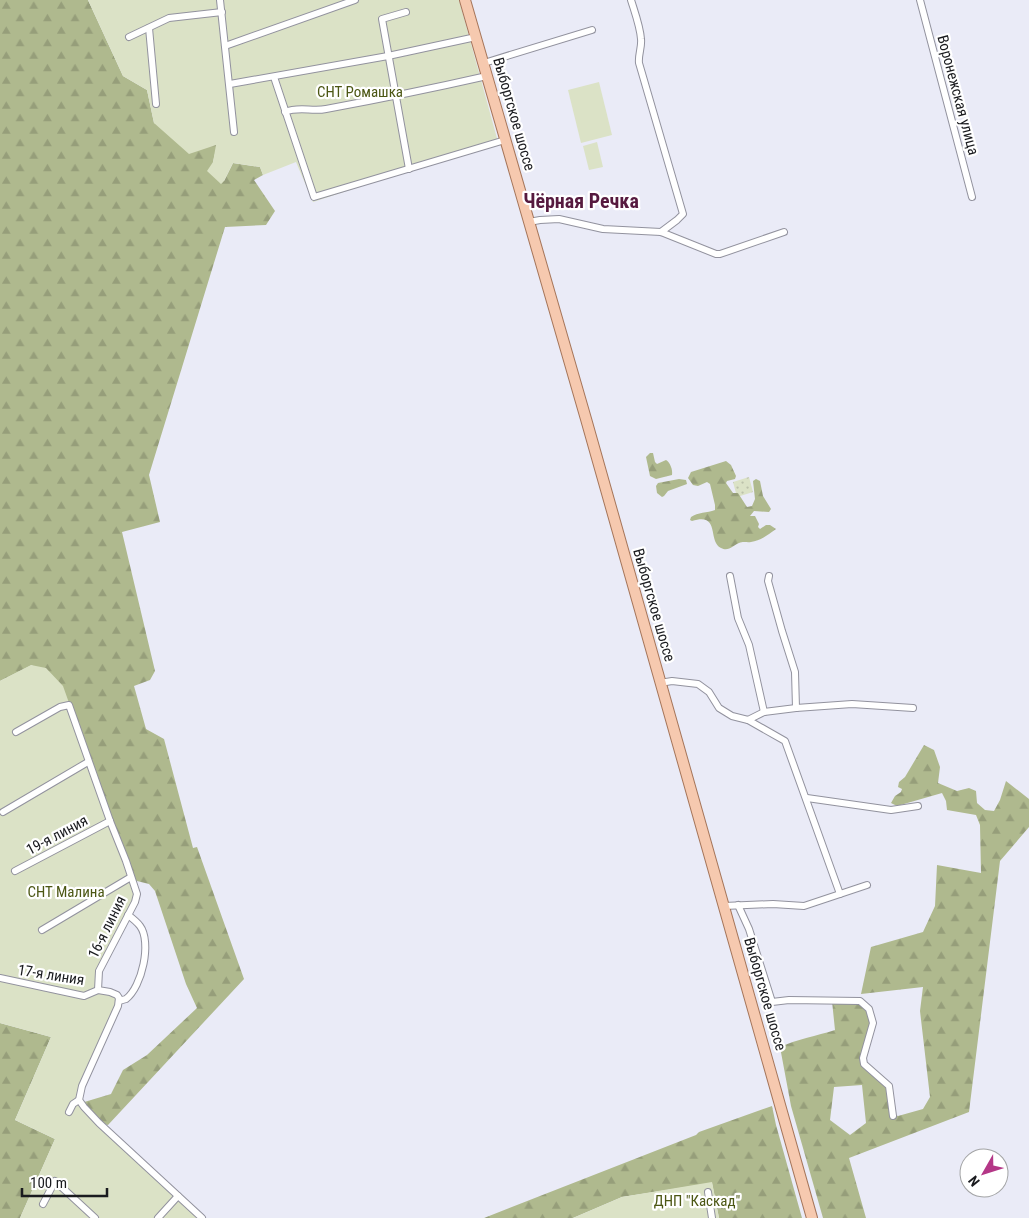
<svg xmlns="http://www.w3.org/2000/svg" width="1029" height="1218" font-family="'Roboto Condensed',sans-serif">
  <defs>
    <pattern id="grass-dots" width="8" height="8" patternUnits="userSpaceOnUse" patternTransform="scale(1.25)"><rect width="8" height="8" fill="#dbe2c6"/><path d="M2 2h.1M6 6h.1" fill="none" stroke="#bbc1aa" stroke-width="1.8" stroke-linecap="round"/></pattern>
    <pattern id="forest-firs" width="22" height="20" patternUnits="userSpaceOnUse" patternTransform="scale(1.25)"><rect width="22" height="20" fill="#afb98e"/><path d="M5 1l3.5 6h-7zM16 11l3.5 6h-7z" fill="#969e7a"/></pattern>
  </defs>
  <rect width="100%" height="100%" fill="#eaebf7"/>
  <path fill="url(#grass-dots)" d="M749 477 753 492 737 497 733 482Z"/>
  <g fill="url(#forest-firs)" fill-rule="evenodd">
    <path d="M0 0H88L123 76 147 90 154 123 217 145 213 162 224 181 233 163 260 167 263 175 254 180 275 211 266 225 225 227 149 475 160 522 122 532 155 671 150 680 134 686 146 729 164 739 193 848 197 847 244 979 108 1125 99 1123 81 1103 111 1094 123 1070 147 1055 197 1008 186 984 155 891 149 884 133 880 32 665 0 681Z"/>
    <path d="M650 453H653L655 462 657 464 666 460C670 462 673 470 672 475L656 479 650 476 646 457Z"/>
    <path d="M726 461 731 465 736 476 735 479 727 481 726 483 733 493H738L747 507 752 506 755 499 753 481 756 479 760 481 763 496 771 509 769 512 754 511 750 516H755L759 524 758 527 760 529 766 525H770L776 529C768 535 760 541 751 542 747 543 744 541 739 543 733 545 729 552 721 548 707 541 721 512 692 521L690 520 691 517C698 512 707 513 715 510V505L710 484 707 482 698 486 693 485 688 478 691 472Z"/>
    <path d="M679 479 686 480 687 484 668 491 664 496 662 497 657 493 656 486 658 483Z"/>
    <path d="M924 745 934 750 940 767 938 783 957 791 969 788 976 791 977 803 985 810 994 811 1000 800 1006 781 1029 799V827L1000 861 969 1112 849 1158 866 1218H823L791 1106 780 1047C798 1039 816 1036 835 1030L832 1001H860L869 1009 873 1023 864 1064 889 1086 893 1114 898 1116 923 1109 930 1097 920 1011 923 987 861 994 871 947 923 932 935 906 937 865 981 873 980 825 976 815 947 810 946 801 942 793 897 806 891 803 895 796 901 792 902 789 898 787 899 782 905 777ZM862 1085 866 1123 850 1135 830 1120 834 1087Z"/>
    <path d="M0 1023 51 1037 15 1120 55 1139 20 1218H0Z"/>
    <path d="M772 1106 776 1125 802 1218H719L712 1183 622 1197 573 1218H484L696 1135 699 1132Z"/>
  </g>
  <g fill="#dbe2c6">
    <path d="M88 0H459L498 142 313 202 296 162 263 175 260 167 233 163 224 181 221 184 207 171 213 162 216 145 189 154 154 123 147 90 123 76Z"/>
    <path d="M599 82 612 135 581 143 568 90Z"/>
    <path d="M597 142 603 167 589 170 583 146Z"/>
    <path d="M31 665 46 668 63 686 137 894 99 971 103 990 119 998 82 1086 81 1103 202 1218H20L55 1139 15 1120 51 1037 0 1023V681Z"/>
    <path d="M712 1182 719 1218H573L622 1197Z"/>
  </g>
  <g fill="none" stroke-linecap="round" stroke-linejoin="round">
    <defs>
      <g id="street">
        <path d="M220 0 234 132"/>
        <path d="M631 0C635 13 640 26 641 39 642 47 638 55 639 63L683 214 677 220 661 232"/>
        <path d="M920 0 972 197"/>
        <path d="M406 12 382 19 409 169"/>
        <path d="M149 28 156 104"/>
        <path d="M129 37 169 18 222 12"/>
        <path d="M225 46 355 0"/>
        <path d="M484 63 592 30"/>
        <path d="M274 77 314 197 505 140"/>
        <path d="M230 84 388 56 476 37"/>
        <path d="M285 112C299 106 312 112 326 109 380 99 434 88 487 76"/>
        <path d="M529 222 540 220 559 219 603 229 661 232 716 254H720L784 232"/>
        <path d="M730 576 738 618 749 645 764 712"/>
        <path d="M769 576 768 581 782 631 795 672 796 708"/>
        <path d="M660 683 672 681 698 684 709 692 719 708 732 716 748 720 764 712 796 708 852 704 913 708"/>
        <path d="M748 720 785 741 840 894"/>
        <path d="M16 732 60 707 69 705 110 821 126 861 137 894 135 902 99 971 98 990 110 992 117 995 119 998 118 1006 82 1086 79 1100 84 1107 99 1123 202 1218"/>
        <path d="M807 798 891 810 918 806"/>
        <path d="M3 812 88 762"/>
        <path d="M15 871 110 821"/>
        <path d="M738 905 749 929 772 1002 789 1000 860 1001 869 1009 873 1023 863 1058 864 1064 889 1086 893 1116"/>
        <path d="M724 906 773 904 804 906 867 885"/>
        <path d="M42 930 131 877"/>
        <path d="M0 978 84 996 98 990"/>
        <path d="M119 1001C119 1001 126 999 126 999 142 987 152 942 140 926 137 922 132 918 128 915"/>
        <path d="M69 1112 73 1104 79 1100"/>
        <path d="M708 1192 712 1218"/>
        <path d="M43 1204 55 1181 95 1218"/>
        <path d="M158 1218 178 1196"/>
      </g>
      <path id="primary" d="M465 0 586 419 812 1218"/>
    </defs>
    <use href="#street" stroke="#92929e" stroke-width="8"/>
    <use href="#primary" stroke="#a5755a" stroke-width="12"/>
    <use href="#street" stroke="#fff" stroke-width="6"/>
    <use href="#primary" stroke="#f6c9af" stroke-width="10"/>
  </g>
  <g text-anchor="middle" stroke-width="4.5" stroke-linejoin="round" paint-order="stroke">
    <g font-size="15" fill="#4c5714" stroke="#fff">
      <text x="360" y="97">СНТ Ромашка</text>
      <text x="66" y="897">СНТ Малина</text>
      <text x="697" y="1206">ДНП "Каскад"</text>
    </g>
    <g font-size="15" fill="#1a1b1f" stroke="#fff">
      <text transform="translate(958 95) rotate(75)" y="5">Воронежская улица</text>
      <text transform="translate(514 114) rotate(74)" y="5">Выборгское шоссе</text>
      <text transform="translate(654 605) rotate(74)" y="5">Выборгское шоссе</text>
      <text transform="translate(57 835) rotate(-28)" y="5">19-я линия</text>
      <text transform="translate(107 927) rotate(-64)" y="5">16-я линия</text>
      <text transform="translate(51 975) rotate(9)" y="5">17-я линия</text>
      <text transform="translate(765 994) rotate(74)" y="5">Выборгское шоссе</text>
    </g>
    <g font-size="20" font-weight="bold" fill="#561a3f" stroke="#fff">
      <text x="581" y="208">Чёрная Речка</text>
    </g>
  </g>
  <g transform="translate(984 1173) rotate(231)"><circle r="24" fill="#ffffff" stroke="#a3a4a5"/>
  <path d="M0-4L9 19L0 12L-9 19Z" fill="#b43787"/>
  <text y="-8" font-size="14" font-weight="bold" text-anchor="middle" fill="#1a1b1f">N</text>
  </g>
  <path d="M22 1188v8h85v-8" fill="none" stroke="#1a1b1f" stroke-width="2.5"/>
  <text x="30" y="1188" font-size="15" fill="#1a1b1f" stroke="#ffffff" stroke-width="4" paint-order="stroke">100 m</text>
</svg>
